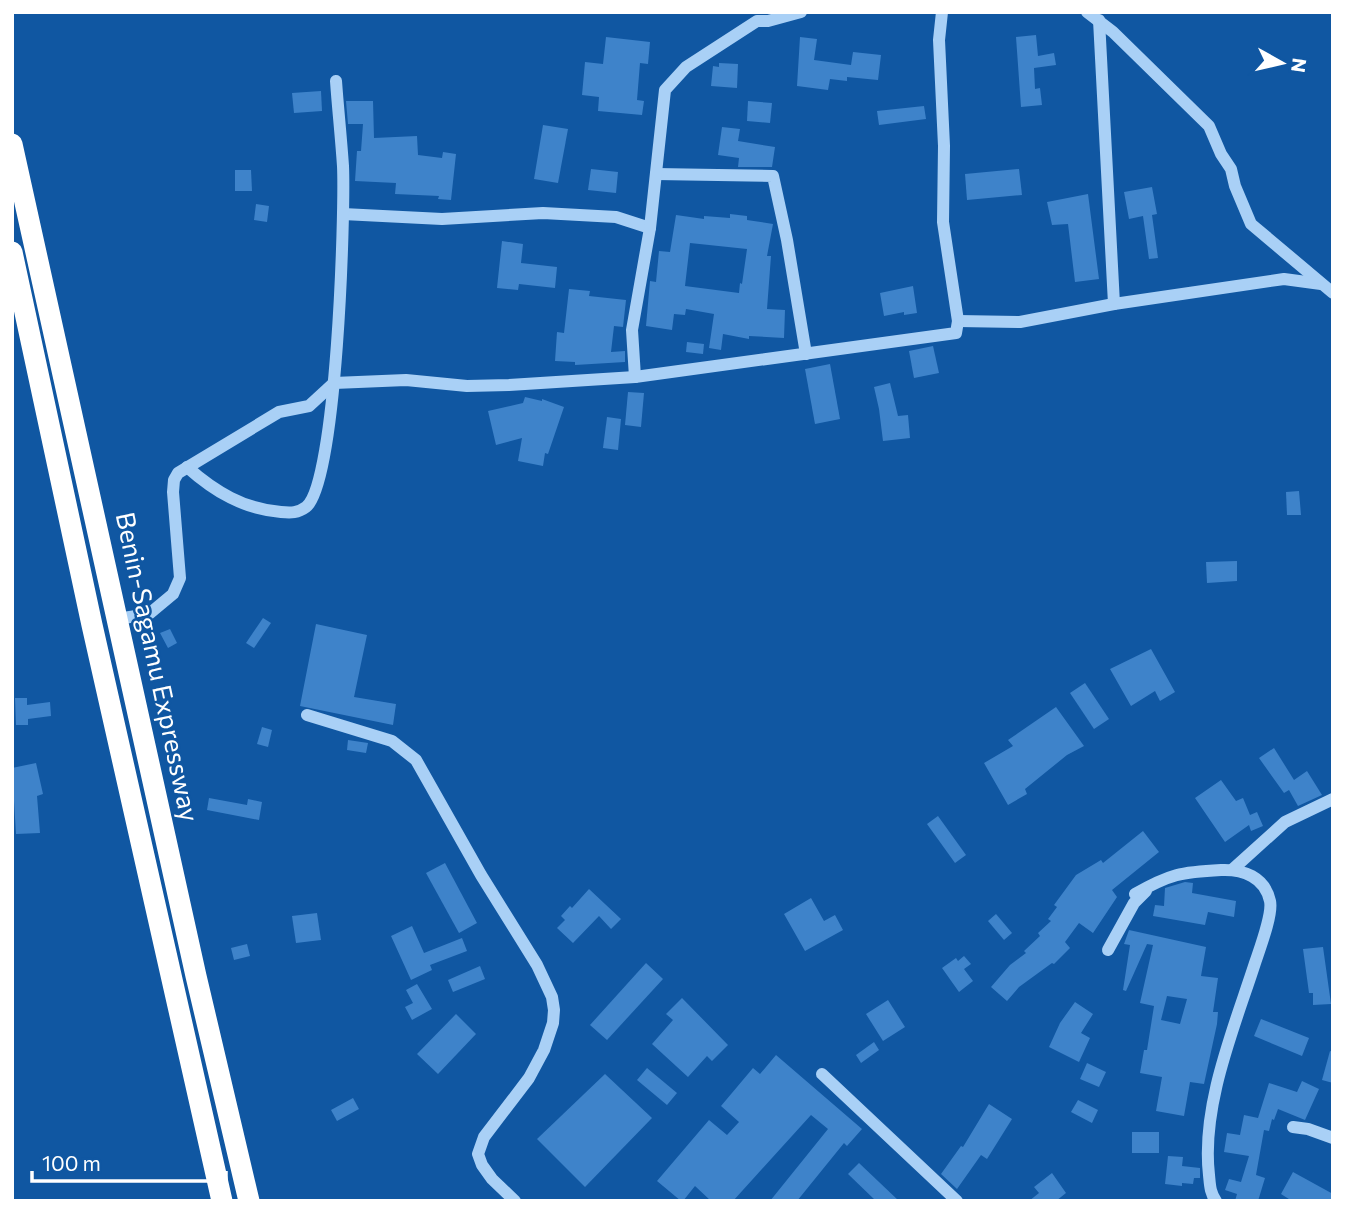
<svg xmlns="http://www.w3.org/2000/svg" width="1345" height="1213" font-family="Commissioner,sans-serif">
  <rect width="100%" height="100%" fill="#1057a2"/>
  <g fill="#3e83ca" fill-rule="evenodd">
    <path d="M1036 35 1038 56 1054 53 1056 65 1034 68 1035 89 1040 88 1042 105 1021 107 1016 37Z"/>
    <path d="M606 37 650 42 648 64 640 63 637 100 644 101 642 115 598 111 599 97 582 95 585 62 603 64Z"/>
    <path d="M800 37 817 39 814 60 851 65 853 52 881 55 878 80 847 77V81L830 79 828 90 797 86Z"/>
    <path d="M719 63 738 64 737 88 711 86 713 66 719 67Z"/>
    <path d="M321 91 322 111 294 113 292 93Z"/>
    <path d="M346 101H373L374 138 417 136 418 155 442 158 443 152 456 154 451 200 438 199 439 196 395 194 396 183 355 181 357 151H361L363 124H348Z"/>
    <path d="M748 101 772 103 770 123 747 121Z"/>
    <path d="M924 106 926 119 879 125 877 111Z"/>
    <path d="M543 125 568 129 558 183 534 179Z"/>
    <path d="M722 127 740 129 738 141 775 147 772 167H738L739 158 718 155Z"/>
    <path d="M591 169 618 172 616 193 588 190Z"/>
    <path d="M1019 169 1022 195 967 200 965 174Z"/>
    <path d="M235 170H251L252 191H235Z"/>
    <path d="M1152 187 1157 214 1152 215 1158 258 1149 259 1143 216 1129 219 1124 192Z"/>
    <path d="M1088 194 1099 279 1075 282 1068 224 1052 225 1047 202Z"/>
    <path d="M256 204 269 206 267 222 254 220Z"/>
    <path d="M730 214 747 216V220L773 224 767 256H771L767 309 785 310 784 338 749 336V339L723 334 721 350 709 348 714 314 686 309 685 315 674 314 672 330 646 326 650 281 656 282 659 251 670 252 676 215 704 219V216L730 218ZM690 243 747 249 742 284 740 283 739 293 685 286Z"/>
    <path d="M502 241 523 244 521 263 557 267 555 288 519 284 518 290 497 288Z"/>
    <path d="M913 286 917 313 904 315V312L884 316 880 293Z"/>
    <path d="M569 289 590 291 589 296 626 300 623 327 614 326 611 352 625 351V362L575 365V362L555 361 557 332 564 333Z"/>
    <path d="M687 342 704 344 703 354 686 352Z"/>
    <path d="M933 346 939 373 914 378 909 351Z"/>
    <path d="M830 364 840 419 815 424 805 369Z"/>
    <path d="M890 383 898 416 908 415 910 438 883 441 879 409 874 387Z"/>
    <path d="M628 392 644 393 641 427 625 425Z"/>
    <path d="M525 397 542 401V399L564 407 548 454 545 453 543 466 518 461 522 438 496 445 488 411 523 403Z"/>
    <path d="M607 417 621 419 618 450 603 448Z"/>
    <path d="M1299 491 1301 515H1287L1286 492Z"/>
    <path d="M1237 561V581L1207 583 1206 562Z"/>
    <path d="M263 618 271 623 254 648 246 643Z"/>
    <path d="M316 624 367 635 354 697 396 704 393 725 300 706Z"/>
    <path d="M170 629 177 643 168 648 160 633Z"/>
    <path d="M1151 649 1175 692 1160 701 1155 691 1131 706 1110 669Z"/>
    <path d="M1085 683 1109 719 1094 729 1070 693Z"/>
    <path d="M15 698H27V705L50 702 51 716 28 719V725H16Z"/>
    <path d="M1056 707 1084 746 1067 755 1025 789 1027 794 1008 805 984 763 1013 746 1008 740Z"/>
    <path d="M262 727 272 730 268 747 257 744Z"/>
    <path d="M348 740 368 743 366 753 347 750Z"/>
    <path d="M1274 748 1294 780 1307 771 1322 795 1298 806 1289 790 1284 793 1259 758Z"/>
    <path d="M36 763 43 794 37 796 40 833 16 834 14 801H12V768Z"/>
    <path d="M1221 780 1236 801 1243 798 1250 815 1257 812 1263 826 1251 831 1249 825 1225 842 1195 798Z"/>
    <path d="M209 798 247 805 248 799 262 802 259 820 207 810Z"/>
    <path d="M938 816 966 855 955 863 927 824Z"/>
    <path d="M1143 831 1159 852 1112 890 1117 897 1093 933 1079 923 1065 942 1070 948 1054 964 1052 963 1019 987 1007 1001 991 987 1010 965 1026 953 1024 951 1040 936 1038 933 1051 921 1048 919 1057 907 1054 905 1076 875 1101 860 1103 863Z"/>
    <path d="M445 863 477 923 459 933 426 873Z"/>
    <path d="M1185 882 1193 883 1192 893 1236 901 1234 917 1208 912 1205 925 1153 916 1155 905 1164 906 1165 888Z"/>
    <path d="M589 889 621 919 611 929 599 916 573 943 557 928 565 920 561 916 570 906 572 908Z"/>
    <path d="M811 898 824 921 835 915 843 930 805 951 784 914Z"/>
    <path d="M317 913 321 940 296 943 292 916Z"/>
    <path d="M996 914 1012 933 1004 940 988 921Z"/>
    <path d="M412 926 424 953 462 938 467 951 430 965 432 970 411 980 391 936Z"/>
    <path d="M1129 930 1206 947 1201 976 1218 978 1213 1012H1218L1217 1024 1204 1084 1190 1082 1184 1116 1156 1111 1162 1077 1140 1073 1144 1050H1147L1154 1006 1140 1003 1153 945 1147 944 1126 991 1123 990 1130 945 1124 944ZM1167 996 1187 999 1180 1024 1161 1020Z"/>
    <path d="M247 944 250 956 234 960 231 948Z"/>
    <path d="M1323 947 1331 1004 1313 1005V993H1309L1303 949Z"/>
    <path d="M964 956 971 964 964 969 973 981 959 992 942 968 956 958 958 961Z"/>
    <path d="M646 963 663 979 607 1040 590 1025Z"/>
    <path d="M480 966 485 979 453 992 448 980Z"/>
    <path d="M417 984 432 1009 412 1020 405 1007 413 1003 406 990Z"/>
    <path d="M682 998 728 1045 712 1061 707 1056 688 1077 652 1044 673 1020 666 1014Z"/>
    <path d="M888 1000 905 1027 883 1041 866 1014Z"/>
    <path d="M1075 1002 1093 1014 1081 1033 1090 1038 1079 1062 1049 1047 1060 1023Z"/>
    <path d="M456 1014 476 1034 438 1074 417 1054Z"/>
    <path d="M1261 1019 1309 1038 1302 1056 1254 1036Z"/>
    <path d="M874 1042 879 1050 861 1063 856 1055Z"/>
    <path d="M1330 1051 1333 1052V1083L1322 1080Z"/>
    <path d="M776 1055 862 1129 847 1146 844 1143 797 1201H770L828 1129 811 1115 733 1201H711L695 1186 683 1201H681L657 1181 709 1120 727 1135 739 1122 721 1106 753 1068 760 1074Z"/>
    <path d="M1087 1063 1106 1072 1099 1087 1080 1079Z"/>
    <path d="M647 1068 677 1093 667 1105 637 1080Z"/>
    <path d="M605 1074 652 1118 585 1187 537 1139Z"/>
    <path d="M1302 1081 1319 1089 1305 1120 1278 1109 1274 1120 1272 1119 1269 1131 1264 1130 1256 1175 1265 1178 1258 1201H1235L1237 1194 1225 1190 1229 1179 1241 1182 1249 1156 1224 1152 1227 1133 1240 1135 1244 1115 1258 1118 1269 1083 1297 1092Z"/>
    <path d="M353 1098 359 1109 337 1121 331 1110Z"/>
    <path d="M1078 1100 1098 1110 1092 1123 1071 1112Z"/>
    <path d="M989 1104 1012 1119 987 1159 981 1155 957 1189 941 1174 961 1146 963 1147Z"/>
    <rect x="1132" y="1132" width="27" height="21"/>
    <path d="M1168 1156 1183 1157 1182 1166 1200 1168V1178H1194L1193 1184 1182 1183V1186L1165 1184Z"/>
    <path d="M859 1163 899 1201H876L848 1174Z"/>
    <path d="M1293 1172 1333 1194V1201H1292L1281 1194Z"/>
    <path d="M1052 1173 1066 1193 1056 1201H1029L1039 1193 1034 1187Z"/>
  </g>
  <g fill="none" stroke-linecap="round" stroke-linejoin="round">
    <g stroke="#a9d0f6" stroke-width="12">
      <path d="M1087 12 1113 32 1209 126 1221 154 1231 169 1235 186 1251 224 1333 293"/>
      <path d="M1099 20 1114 304"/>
      <path d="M656 174 773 176 787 240 806 354"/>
      <path d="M343 214 442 219 543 213 616 217 650 228"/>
      <path d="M958 321 1020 322 1114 304 1284 279 1321 284"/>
      <path d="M635 377 632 330 650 228 665 90 686 67 757 21H768L801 12"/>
      <path d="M187 467C215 492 244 509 281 512 291 513 298 513 306 507 337 483 345 214 343 166 341 137 338 109 336 81"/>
      <path d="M117 619 149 614 173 594 180 578 173 492 174 480 178 473 279 412 309 406 334 383 406 380 467 386 509 385 635 377 956 333 958 321 943 222 944 146 939 40 942 12"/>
      <path d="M307 715 392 741 416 760 481 875 537 965 552 997 554 1010 553 1023 544 1050 529 1078 484 1137 478 1154 482 1165 492 1179 515 1201"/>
      <path d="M1233 869 1285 822 1333 799"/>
      <path d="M1135 894C1170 874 1181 872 1221 870 1243 869 1265 877 1270 901 1273 914 1260 948 1255 963 1234 1028 1201 1106 1209 1175 1210 1185 1210 1193 1216 1201"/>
      <path d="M1108 950 1134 903 1146 891"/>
      <path d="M822 1074 957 1201"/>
      <path d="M1293 1127 1308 1129 1333 1138"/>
    </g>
    <g stroke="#fff" stroke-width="21">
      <path d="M12 144 196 976 249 1201"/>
      <path d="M12 252 92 625 222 1201"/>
    </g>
  </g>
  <g text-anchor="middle" stroke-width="5" stroke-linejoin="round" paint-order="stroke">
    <g font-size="26" fill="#fff" stroke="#1057a2">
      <text transform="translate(157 667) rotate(78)" y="9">Benin-Sagamu Expressway</text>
    </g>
  </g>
  <rect width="1345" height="1213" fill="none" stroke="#ffffff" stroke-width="28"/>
  <g transform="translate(1282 63) rotate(98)" stroke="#1057a2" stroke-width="5" paint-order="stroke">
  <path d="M0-5L12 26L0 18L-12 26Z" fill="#ffffff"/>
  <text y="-10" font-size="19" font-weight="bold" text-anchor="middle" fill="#ffffff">N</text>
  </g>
  <path d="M32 1171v10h194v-10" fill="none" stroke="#ffffff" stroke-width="3.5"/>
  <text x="42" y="1171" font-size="21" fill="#ffffff" stroke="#1057a2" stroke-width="5" paint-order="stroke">100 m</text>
</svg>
